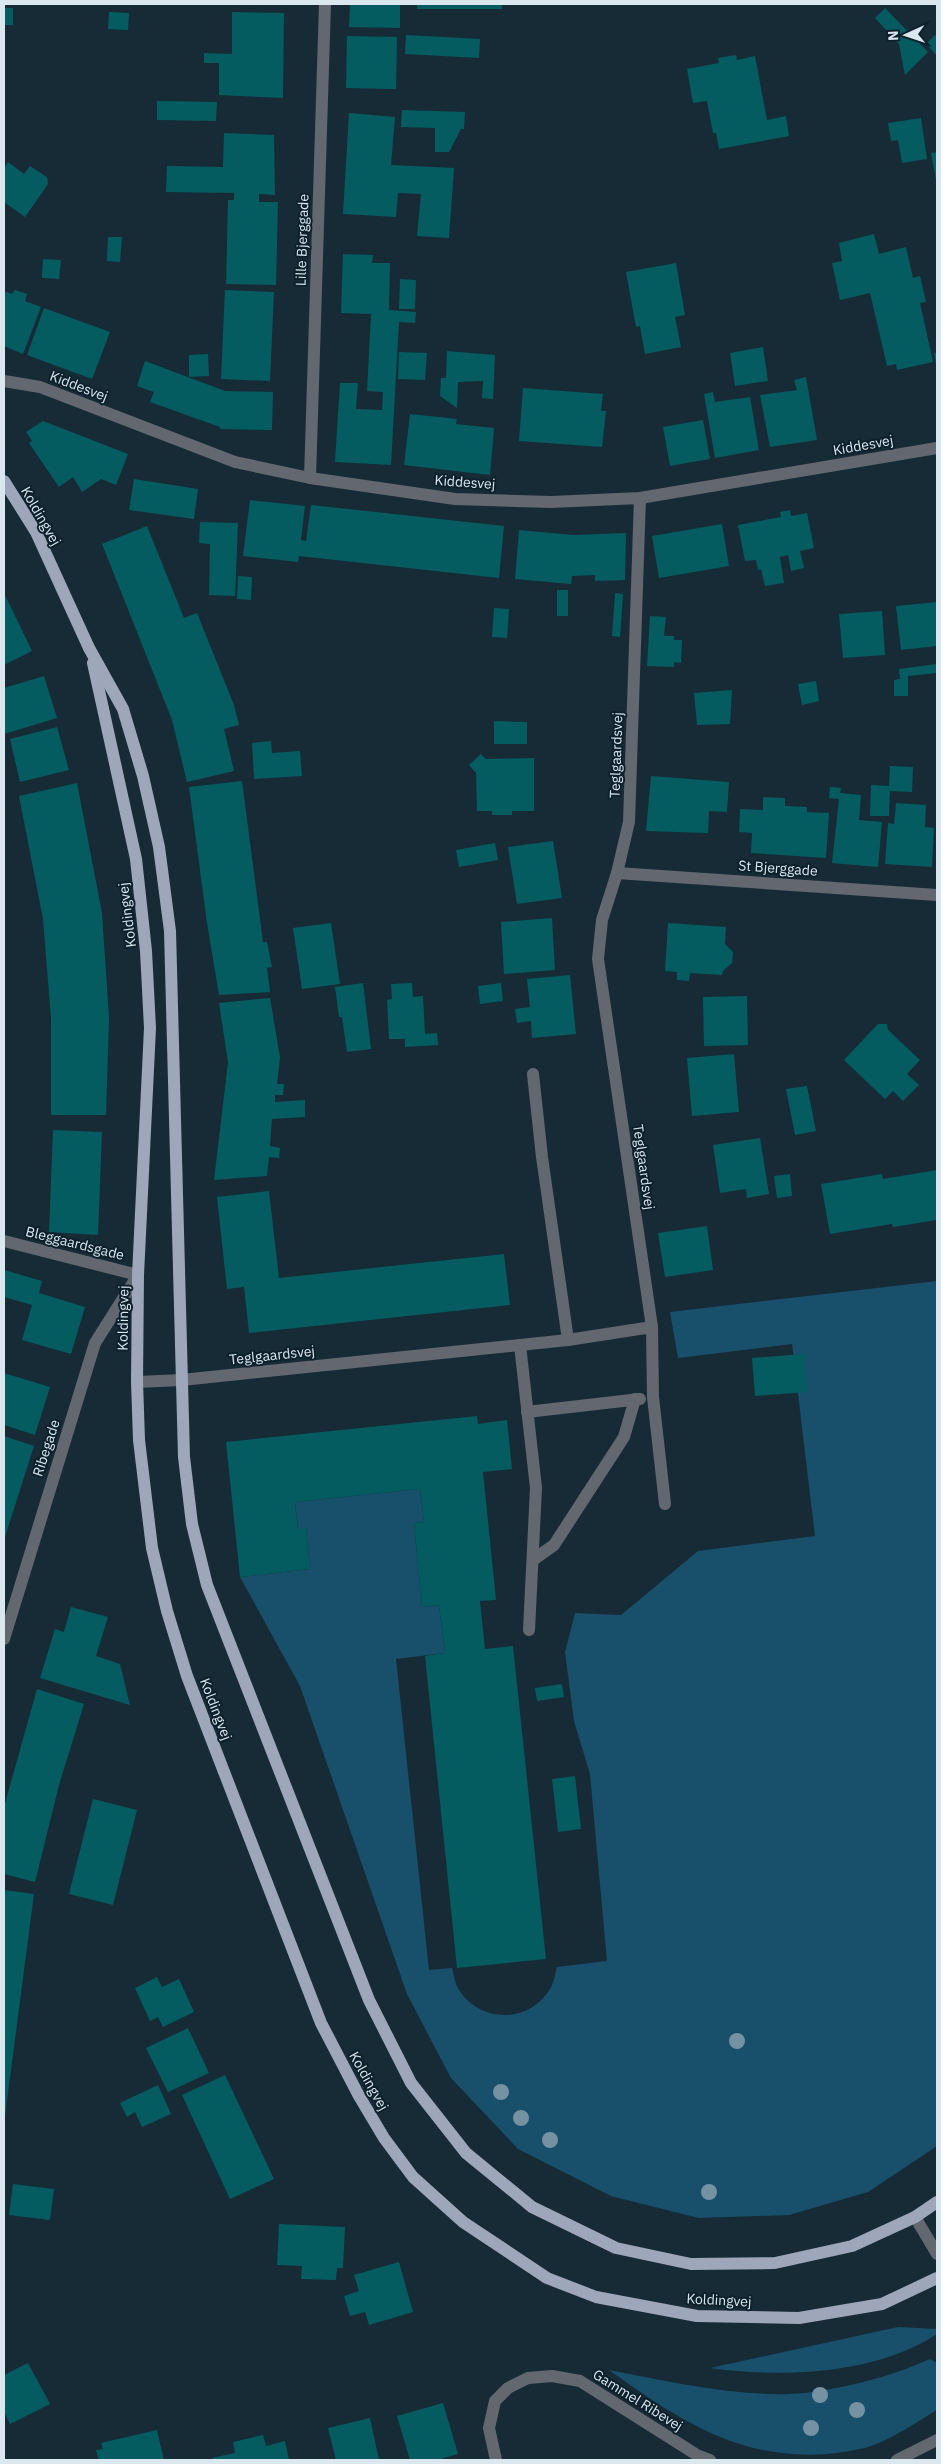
<svg xmlns="http://www.w3.org/2000/svg" width="941" height="2464" font-family="'IBM Plex Sans',sans-serif">
  <rect width="100%" height="100%" fill="#172b37"/>
  <g fill="#184f6a">
    <path d="M937 1281V2146L868 2192 789 2215 699 2218 611 2196 518 2149 451 2078 407 1994 300 1686 240 1577 310 1569 306 1529H298L295 1502 420 1489 424 1522 414 1523 422 1607 439 1605 445 1653 396 1659 429 1970 452 1968C454 1975 455 1984 459 1990 481 2024 530 2023 550 1989 554 1983 555 1974 557 1967L607 1961 590 1774 574 1721 565 1652 575 1613 621 1615 698 1551 815 1536 792 1344 678 1358 670 1312Z"/>
    <path d="M898 2327 937 2329V2334C874 2375 782 2378 710 2368Z"/>
    <path d="M930 2359 937 2363V2410C917 2422 896 2436 874 2445 863 2449 849 2451 837 2453 745 2464 680 2421 609 2370 668 2381 730 2396 790 2394 833 2392 891 2377 930 2359Z"/>
  </g>
  <g fill="#045c60">
    <path d="M350 4H400V28L349 27Z"/>
    <rect x="417" y="4" width="85" height="5"/>
    <rect x="4" y="8" width="9" height="17"/>
    <path d="M885 8 928 52 905 75 899 44 875 18Z"/>
    <path d="M109 12 129 13 128 30 108 29Z"/>
    <path d="M232 12 284 13 283 98 219 95V63H204V53L232 54Z"/>
    <path d="M406 35 480 39 479 58 405 54Z"/>
    <path d="M935 35H937V56L926 44Z"/>
    <path d="M347 36 397 37 396 89 346 88Z"/>
    <path d="M736 55 737 60 755 56 767 120 786 116 789 136 719 149 716 133H713L707 101 693 103 687 69 719 63 718 58Z"/>
    <path d="M157 101 217 102 216 121 157 120Z"/>
    <path d="M402 110 465 112 464 129H461L449 152H435V128L401 127Z"/>
    <path d="M349 113 395 117 391 165 454 168 449 238 417 236 421 194 398 193 396 217 343 214Z"/>
    <path d="M921 118 927 159 902 163 898 140 891 141 888 123Z"/>
    <path d="M224 133 274 135 275 195 259 194V202H278L276 285 226 284 228 200H234V193L166 192 167 166 223 167Z"/>
    <path d="M937 152V180H936L931 153Z"/>
    <path d="M8 162 24 174 30 166 47 177 48 184 25 217 4 202V168Z"/>
    <path d="M874 234 879 254 906 247 913 278 920 276 926 302 920 303 933 362 897 370 896 364 887 366 870 293 840 300 832 263 842 261 839 243Z"/>
    <path d="M108 237H122L120 262 107 261Z"/>
    <path d="M343 254 373 255 372 263H390L389 310 416 312 415 323 399 322 391 465 335 462 340 383H358L356 409 382 410 383 392 367 391 371 314 341 313Z"/>
    <path d="M43 259 61 260 59 279 42 278Z"/>
    <path d="M676 263 685 315 675 317 681 347 645 354 640 326 636 327 626 272Z"/>
    <path d="M400 279 416 280 415 309H399Z"/>
    <path d="M15 290 27 294 25 301 41 307 23 354 4 346V291L12 294Z"/>
    <path d="M225 290 274 292 270 381 221 379Z"/>
    <path d="M44 308 110 332 92 379 27 355Z"/>
    <path d="M763 347 768 381 735 386 730 353Z"/>
    <path d="M447 351 495 355 493 399 482 398 483 381 458 382 457 408 440 396 441 378H446Z"/>
    <path d="M399 352 427 353 425 380 398 379Z"/>
    <path d="M937 352V365H936L934 353Z"/>
    <path d="M208 354 209 376 189 377V355Z"/>
    <path d="M145 361 225 391 273 392 272 430 220 429V427L150 402 154 392 137 386Z"/>
    <path d="M806 377 817 440 770 447 760 395 797 390 794 380Z"/>
    <path d="M523 388 603 394 601 411H606L602 447 519 441Z"/>
    <path d="M713 392 715 402 750 397 759 450 715 458 704 394Z"/>
    <path d="M410 414 457 419 456 424 494 428 490 475 404 465Z"/>
    <path d="M703 420 710 459 670 466 663 427Z"/>
    <path d="M43 421 128 454 116 485 101 479 82 492 73 477 59 487 29 443 32 441 26 432Z"/>
    <path d="M134 479 198 489 194 519 129 510Z"/>
    <path d="M250 500 305 506 301 540 306 541 311 505 504 526 499 578 299 556 298 562 243 556Z"/>
    <path d="M790 510 791 516 807 513 814 548 800 551 804 568 791 571 788 555 780 557 784 583 765 586 761 569 758 570 756 560 745 561 738 525 781 517 780 512Z"/>
    <path d="M200 522 238 523 235 596 209 595 210 544 199 543Z"/>
    <path d="M722 524 729 566 659 578 652 536Z"/>
    <path d="M147 526 184 618 197 613 234 705 239 725 224 729 234 771 187 782 172 720 102 544Z"/>
    <path d="M519 530 573 535 626 533 625 580 595 581V575L572 576 571 584 515 579Z"/>
    <path d="M238 576 252 577 251 600 237 599Z"/>
    <rect x="557" y="590" width="11" height="26"/>
    <path d="M4 593 32 651 4 665Z"/>
    <path d="M615 593 623 594 620 637 612 636Z"/>
    <path d="M937 602V646L901 650 896 606Z"/>
    <path d="M494 608 509 609 507 638 492 637Z"/>
    <path d="M882 611 885 655 843 658 839 614Z"/>
    <path d="M650 616 666 617 664 636H674V640H682L681 663 674 662V667L647 666Z"/>
    <path d="M937 664V673L908 676V696H894V680L900 679 899 669Z"/>
    <path d="M44 676 57 718 4 734V688Z"/>
    <path d="M816 681 819 701 802 705 798 684Z"/>
    <path d="M732 690 730 724 697 725 694 693Z"/>
    <path d="M494 721 527 722V744H494Z"/>
    <path d="M57 727 69 770 20 782 10 739Z"/>
    <path d="M271 741 272 753 300 751 302 776 254 779 252 743Z"/>
    <path d="M481 754 486 759 534 758V811H512V815H492V811H477L476 773 469 765Z"/>
    <path d="M890 766 913 767 912 792 890 791 889 816H870L871 785 889 786Z"/>
    <path d="M651 776 729 782 727 812 709 811 708 833 646 831Z"/>
    <path d="M242 781 263 942H267L272 967 267 968 270 992 219 995 207 923 189 787Z"/>
    <path d="M77 783 102 913 109 1018 106 1115H51V1018L43 919 19 796Z"/>
    <path d="M830 787 841 788 840 793 861 795 859 820 882 822 878 867 832 863 839 799 829 798Z"/>
    <path d="M763 797 785 798V806L807 807V812L829 813 826 858 751 853 752 833 739 832 740 809 763 810Z"/>
    <path d="M896 803 926 805 925 827 934 828 932 867 885 864 888 823 894 824Z"/>
    <path d="M553 841 562 898 517 904 508 847Z"/>
    <path d="M495 843 498 860 459 867 456 850Z"/>
    <path d="M552 918 555 970 504 974 501 922Z"/>
    <path d="M331 923 340 984 302 989 293 928Z"/>
    <path d="M668 923 726 927 725 944 733 952 732 963 723 971 722 975 690 973 689 981 677 980V972L665 971Z"/>
    <path d="M570 975 576 1034 532 1038 531 1021 517 1023 515 1009 530 1007 527 979Z"/>
    <path d="M363 983 371 1049 347 1052 342 1017H339L335 987Z"/>
    <path d="M412 983 413 997 423 996 425 1034 437 1033 438 1045 405 1047V1039H389L387 1000 392 999 391 984Z"/>
    <path d="M501 983 503 1001 480 1004 478 986Z"/>
    <path d="M747 996 748 1045 704 1046 703 997Z"/>
    <path d="M270 998 280 1057 277 1084H284L283 1095H275V1102L305 1100V1117L272 1119 270 1146 280 1148 279 1158 269 1157 267 1176 214 1180 228 1062 219 1003Z"/>
    <path d="M878 1024H887L888 1030 920 1060 907 1074 919 1085 903 1101 893 1091 885 1099 844 1060Z"/>
    <path d="M734 1054 739 1112 692 1116 687 1058Z"/>
    <path d="M807 1086 816 1131 795 1135 786 1089Z"/>
    <path d="M53 1130 102 1132 98 1235 49 1232Z"/>
    <path d="M760 1138 769 1194 747 1198 746 1189 720 1193 713 1145Z"/>
    <path d="M937 1170V1220L893 1227 892 1224 830 1234 821 1184 882 1174 883 1179Z"/>
    <path d="M790 1174 792 1196 777 1198 774 1176Z"/>
    <path d="M269 1191 279 1278 504 1254 510 1305 249 1333 244 1287 227 1289 217 1197Z"/>
    <path d="M707 1226 713 1270 665 1277 658 1233Z"/>
    <path d="M4 1270 42 1281 39 1293 85 1307 71 1354 22 1340 32 1305 4 1297Z"/>
    <path d="M804 1354 808 1392 755 1396 752 1358Z"/>
    <path d="M4 1373 50 1387 35 1435 4 1425Z"/>
    <path d="M477 1416 478 1424 507 1420 512 1469 483 1472 496 1600 480 1601 485 1649 513 1646 546 1959 457 1968 425 1656 445 1653 439 1605 422 1607 414 1523 424 1522 420 1489 295 1502 298 1529 306 1528 310 1569 240 1577 226 1442Z"/>
    <path d="M4 1436 34 1446 4 1540Z"/>
    <path d="M71 1607 108 1617 96 1656 120 1664 130 1705 40 1678 55 1629 64 1632Z"/>
    <path d="M562 1684 564 1697 537 1701 535 1688Z"/>
    <path d="M37 1689 84 1704 59 1785 35 1882 4 1874V1807Z"/>
    <path d="M575 1776 581 1829 558 1832 552 1779Z"/>
    <path d="M93 1799 137 1810 113 1905 69 1894Z"/>
    <path d="M4 1890 34 1894 5 2116H4Z"/>
    <path d="M157 1977 162 1987 179 1979 194 2012 163 2027 158 2017 150 2021 135 1988Z"/>
    <path d="M188 2028 209 2073 168 2092 146 2048Z"/>
    <path d="M225 2075 274 2179 230 2199 182 2095Z"/>
    <path d="M158 2085 171 2114 142 2127 135 2112 127 2117 120 2103Z"/>
    <path d="M13 2184 54 2189 50 2220 9 2215Z"/>
    <path d="M279 2224 345 2227 343 2268H337L336 2280 301 2279 302 2266 277 2265Z"/>
    <path d="M399 2262 413 2312 369 2325 365 2312 350 2316 344 2296 359 2291 354 2275Z"/>
    <path d="M28 2363 50 2404 10 2424 4 2412V2375Z"/>
    <path d="M443 2403 458 2454 437 2460H410L397 2416Z"/>
    <path d="M370 2418 379 2460H336L328 2428Z"/>
    <path d="M157 2430 164 2460H99L96 2450 103 2449 101 2443Z"/>
    <path d="M263 2435 266 2446 285 2441 289 2460H213L212 2458 235 2453 233 2442Z"/>
  </g>
  <g fill="none" stroke-linecap="round" stroke-linejoin="round">
    <g stroke="#636770" stroke-width="12">
      <path d="M4 381 40 387 235 462 310 478 455 499 551 502 640 498 937 448"/>
      <path d="M310 478 325 4"/>
      <path d="M617 873 937 895"/>
      <path d="M533 1074 542 1157 568 1340"/>
      <path d="M4 1241 138 1275 95 1343 4 1639"/>
      <path d="M652 1327 653 1397 665 1504"/>
      <path d="M520 1345 536 1488 529 1630"/>
      <path d="M137 1382 182 1380 568 1340 652 1327 598 959 602 920 617 873 629 822 640 498"/>
      <path d="M527 1412 640 1399"/>
      <path d="M533 1560 554 1545 624 1437 635 1399"/>
      <path d="M915 2217 937 2254"/>
      <path d="M496 2460 489 2428 495 2401 508 2388 528 2378 552 2376 580 2381 697 2455 710 2460"/>
      <path d="M897 2460 937 2440"/>
    </g>
    <g stroke="#9ea6b9" stroke-width="12">
      <path d="M4 481 36 532 89 648 123 709 143 776 159 847 170 931 184 1457 192 1524 207 1585 369 2000 411 2083 466 2153 532 2207 616 2248 691 2264 775 2263 852 2246 915 2217 937 2202"/>
      <path d="M93 663 136 859 146 951 150 1028 138 1275 137 1382 139 1440 152 1548 167 1611 187 1676 321 2023 359 2096 384 2138 413 2177 463 2222 547 2278 596 2297 697 2316 799 2318 882 2304 937 2278"/>
    </g>
  </g>
  <g fill="#7592a3">
    <circle cx="737" cy="2041" r="8"/>
    <circle cx="501" cy="2092" r="8"/>
    <circle cx="521" cy="2118" r="8"/>
    <circle cx="550" cy="2140" r="8"/>
    <circle cx="709" cy="2192" r="8"/>
    <circle cx="820" cy="2395" r="8"/>
    <circle cx="857" cy="2410" r="8"/>
    <circle cx="811" cy="2428" r="8"/>
  </g>
  <g text-anchor="middle" stroke-width="4" stroke-linejoin="round" paint-order="stroke">
    <g font-size="14" fill="#dbe7ef" stroke="#0d212c">
      <text transform="translate(302 240) rotate(-88)" y="5">Lille Bjerggade</text>
      <text transform="translate(79 386) rotate(21)" y="5">Kiddesvej</text>
      <text transform="translate(863 445) rotate(-10)" y="5">Kiddesvej</text>
      <text transform="translate(465 482) rotate(4)" y="5">Kiddesvej</text>
      <text transform="translate(41 516) rotate(60)" y="5">Koldingvej</text>
      <text transform="translate(616 755) rotate(-88)" y="5">Teglgaardsvej</text>
      <text transform="translate(778 868) rotate(4)" y="5">St Bjerggade</text>
      <text transform="translate(127 915) rotate(-97)" y="5">Koldingvej</text>
      <text transform="translate(644 1167) rotate(82)" y="5">Teglgaardsvej</text>
      <text transform="translate(75 1243) rotate(14)" y="5">Bleggaardsgade</text>
      <text transform="translate(123 1318) rotate(-89)" y="5">Koldingvej</text>
      <text transform="translate(272 1355) rotate(-6)" y="5">Teglgaardsvej</text>
      <text transform="translate(46 1448) rotate(-72)" y="5">Ribegade</text>
      <text transform="translate(216 1709) rotate(69)" y="5">Koldingvej</text>
      <text transform="translate(369 2081) rotate(61)" y="5">Koldingvej</text>
      <text transform="translate(719 2300) rotate(3)" y="5">Koldingvej</text>
      <text transform="translate(638 2400) rotate(32)" y="5">Gammel Ribevej</text>
    </g>
  </g>
  <rect width="941" height="2464" fill="none" stroke="#dbe7ef" stroke-width="10"/>
  <g transform="translate(906 35) rotate(267)" stroke="#0d212c" stroke-width="4" paint-order="stroke">
  <path d="M0-4L9 19L0 12L-9 19Z" fill="#dbe7ef"/>
  <text y="-8" font-size="14" font-weight="bold" text-anchor="middle" fill="#dbe7ef">N</text>
  </g>
</svg>
